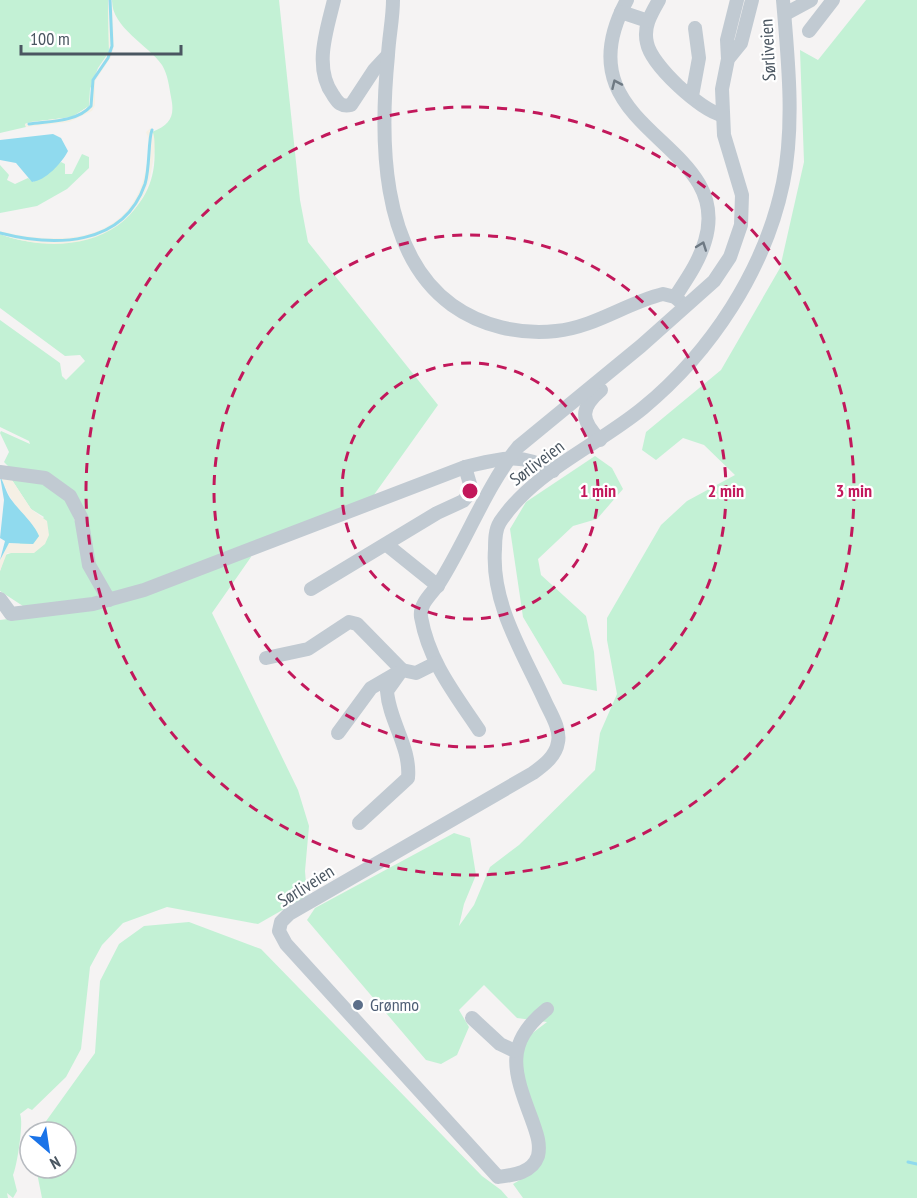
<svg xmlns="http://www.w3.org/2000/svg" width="917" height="1198" font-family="'PT Sans Narrow',sans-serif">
  <rect width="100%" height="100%" fill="#f5f3f3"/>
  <g fill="#c3f1d5">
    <path d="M0 0H108L109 52 98 68 90 89 89 106 72 117 31 122 25 124 26 127 0 133Z"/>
    <path d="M112 0H279L300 200 308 242 438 405 371 499 120 593 111 592 95 568 79 501 10 468 4 462 9 452 0 433 1 431 30 444 29 441 0 427V320L60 363 62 376 66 380 85 361 80 355 65 356 0 308V234C72 262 172 224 152 132 171 124 175 116 171 97 169 86 168 75 162 65 148 45 111 27 112 0Z"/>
    <path d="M866 0H917V1198H523L513 1184 532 1173 541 1163 519 1056 522 1041 547 1022 517 1018 484 985 459 1010 469 1027 457 1055 441 1064 426 1060 307 920 315 908 454 833 470 838 476 875 464 904 459 926 474 905 490 867 519 845 595 770 600 733 617 694 607 640V618L661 525 687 501 735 475 704 445 683 438 656 460 642 450 646 432 721 370 780 268 804 162 800 50 818 60Z"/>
    <path d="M82 154 89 157V168L67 189 37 206 0 213V165L9 175 7 180 15 184 28 178 33 182 61 162 65 164V174H72Z"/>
    <path d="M595 456 612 468 623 489 597 519 573 526 538 559 541 575 586 616 594 652 597 691 563 684 523 617 510 529 526 502Z"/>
    <path d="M10 477 33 478 67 498 99 592 97 597 26 608 0 591V571L5 555 11 553 44 517 31 509Z"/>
    <path d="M249 552 251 557 212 613 298 790 309 826 305 871 307 896 258 924 167 907 123 923 102 945 90 967 81 1049 66 1077 32 1110 28 1108 20 1114C24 1121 17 1167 13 1175L17 1191 13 1198 7 1193 8 1198H0V620L80 610Z"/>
    <path d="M189 922 261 949 482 1176 501 1190 508 1198H42L36 1168H66V1132H42L44 1124 95 1053 100 981 119 944 144 926Z"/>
  </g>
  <g fill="#f5f0e5">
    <path d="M108 0H112L114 46 111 57 95 81V105L92 111 69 122 26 127 25 124 31 122 72 117 89 106 92 80 109 52Z"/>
    <path d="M151 128C157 137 154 156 152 167 141 242 61 257 0 234V231C57 245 129 245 145 173 148 160 152 144 146 132Z"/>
    <path d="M0 475 10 477 31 509 47 521 49 535 45 544 34 553H7L0 571V559L9 543 33 544 39 536C35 526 31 525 24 518 14 505 6 490 0 475Z"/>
  </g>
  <g fill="#90daee">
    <path d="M53 134 61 138 68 151C62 163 45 181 32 182L16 163 0 160V140Z"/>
    <path d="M0 476C4 483 6 492 10 498 20 512 33 522 39 536L33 544 9 543 0 560 5 541 0 538 4 500Z"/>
  </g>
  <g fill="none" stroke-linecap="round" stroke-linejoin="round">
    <g stroke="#90daee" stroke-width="3">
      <path d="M29 124C50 121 77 122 91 106L93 80 108 58 112 46 110 0"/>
      <path d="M0 233C54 247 123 247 145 184 150 168 148 140 152 130"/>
      <path d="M908 1162 917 1164"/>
    </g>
    <g stroke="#c1cad2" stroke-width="14">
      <path d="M334 0C327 30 313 67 333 95 338 103 341 107 351 105L374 70 387 56"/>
      <path d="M393 0C393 18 389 36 388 55 380 136 379 252 452 305 481 326 520 335 556 331 595 327 626 303 663 294L675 297 684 305"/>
      <path d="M627 0C556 131 736 139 705 241 699 262 686 280 675 297"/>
      <path d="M659 0C651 14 643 27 647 43 651 65 701 111 722 115"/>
      <path d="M621 12 648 21"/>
      <path d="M785 14 811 0"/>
      <path d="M809 31 833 0"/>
      <path d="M728 59 727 40 737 0"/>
      <path d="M692 96 699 58 695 28"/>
      <path d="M600 440C580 420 580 408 601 390"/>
      <path d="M0 472 45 478 70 496 81 517 89 565 109 600"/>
      <path d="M387 545 438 586"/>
      <path d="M311 589 437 513 463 501 472 491 465 467"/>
      <path d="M0 599 11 614 93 604 144 590 465 467C499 459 520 451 553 471"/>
      <path d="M266 658 308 649 349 622 357 624 402 670 371 688 338 733"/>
      <path d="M479 730C455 694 429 662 421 617 419 603 433 593 440 582 467 539 486 487 518 447L641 346 714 281 730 257 741 225 742 195 724 135 722 89 728 59 741 43 752 0"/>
      <path d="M359 823 408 778C411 747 389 721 387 691L402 670 416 673 436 663"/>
      <path d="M547 1009C503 1044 514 1072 532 1120 536 1132 541 1143 538 1156 532 1173 514 1175 498 1177L286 944 279 931 281 922 289 914 533 773C544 765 556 756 558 742 561 728 549 711 544 699 522 651 491 603 495 549 495 540 495 530 500 522 534 471 597 446 643 408 711 352 765 270 783 183 795 125 788 59 783 0"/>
      <path d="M472 1018 500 1044 515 1051"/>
    </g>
  </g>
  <defs><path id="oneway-chevron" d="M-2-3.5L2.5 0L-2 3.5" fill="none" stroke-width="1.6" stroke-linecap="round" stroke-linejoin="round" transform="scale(1.5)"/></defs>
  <g stroke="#6e7983">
    <use href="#oneway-chevron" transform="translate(616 84) rotate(-114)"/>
    <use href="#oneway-chevron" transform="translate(702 246) rotate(-70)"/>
  </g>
  <g fill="none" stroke="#c2185b" stroke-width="3" stroke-dasharray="10 8">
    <circle cx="470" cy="491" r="128"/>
    <circle cx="470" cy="491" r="256"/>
    <circle cx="470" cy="491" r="384"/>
  </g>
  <circle fill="#5c6f8a" stroke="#fff" stroke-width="2" cx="358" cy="1005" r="6"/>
  <g text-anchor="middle" stroke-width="4.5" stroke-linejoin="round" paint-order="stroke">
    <g font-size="18" fill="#4a5661" stroke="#fff">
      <text transform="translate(768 50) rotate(-93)" y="6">Sørliveien</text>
      <text transform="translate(537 463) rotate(-37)" y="6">Sørliveien</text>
      <text transform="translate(306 886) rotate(-32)" y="6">Sørliveien</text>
    </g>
    <g font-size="18" fill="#4e5e75" stroke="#fff" text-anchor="start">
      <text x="370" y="1011">Grønmo</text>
    </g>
  </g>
  <circle cx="470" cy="491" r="9" fill="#c2185b" stroke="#fff" stroke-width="3"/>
  <g font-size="18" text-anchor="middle" font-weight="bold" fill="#c2185b" stroke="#fff" stroke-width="4.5" stroke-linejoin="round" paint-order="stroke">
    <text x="598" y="497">1 min</text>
    <text x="726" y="497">2 min</text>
    <text x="854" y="497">3 min</text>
  </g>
  <g transform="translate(48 1150) rotate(151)"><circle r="28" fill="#ffffff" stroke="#b7bbc0" stroke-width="1.5"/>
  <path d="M0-4.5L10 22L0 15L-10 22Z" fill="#1a73e8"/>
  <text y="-9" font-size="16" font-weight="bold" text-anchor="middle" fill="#4a5661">N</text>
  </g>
  <path d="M21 45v9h160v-9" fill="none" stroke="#4a5661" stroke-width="3"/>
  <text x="30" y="45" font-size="18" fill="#4a5661" stroke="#ffffff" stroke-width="4.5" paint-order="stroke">100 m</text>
</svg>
